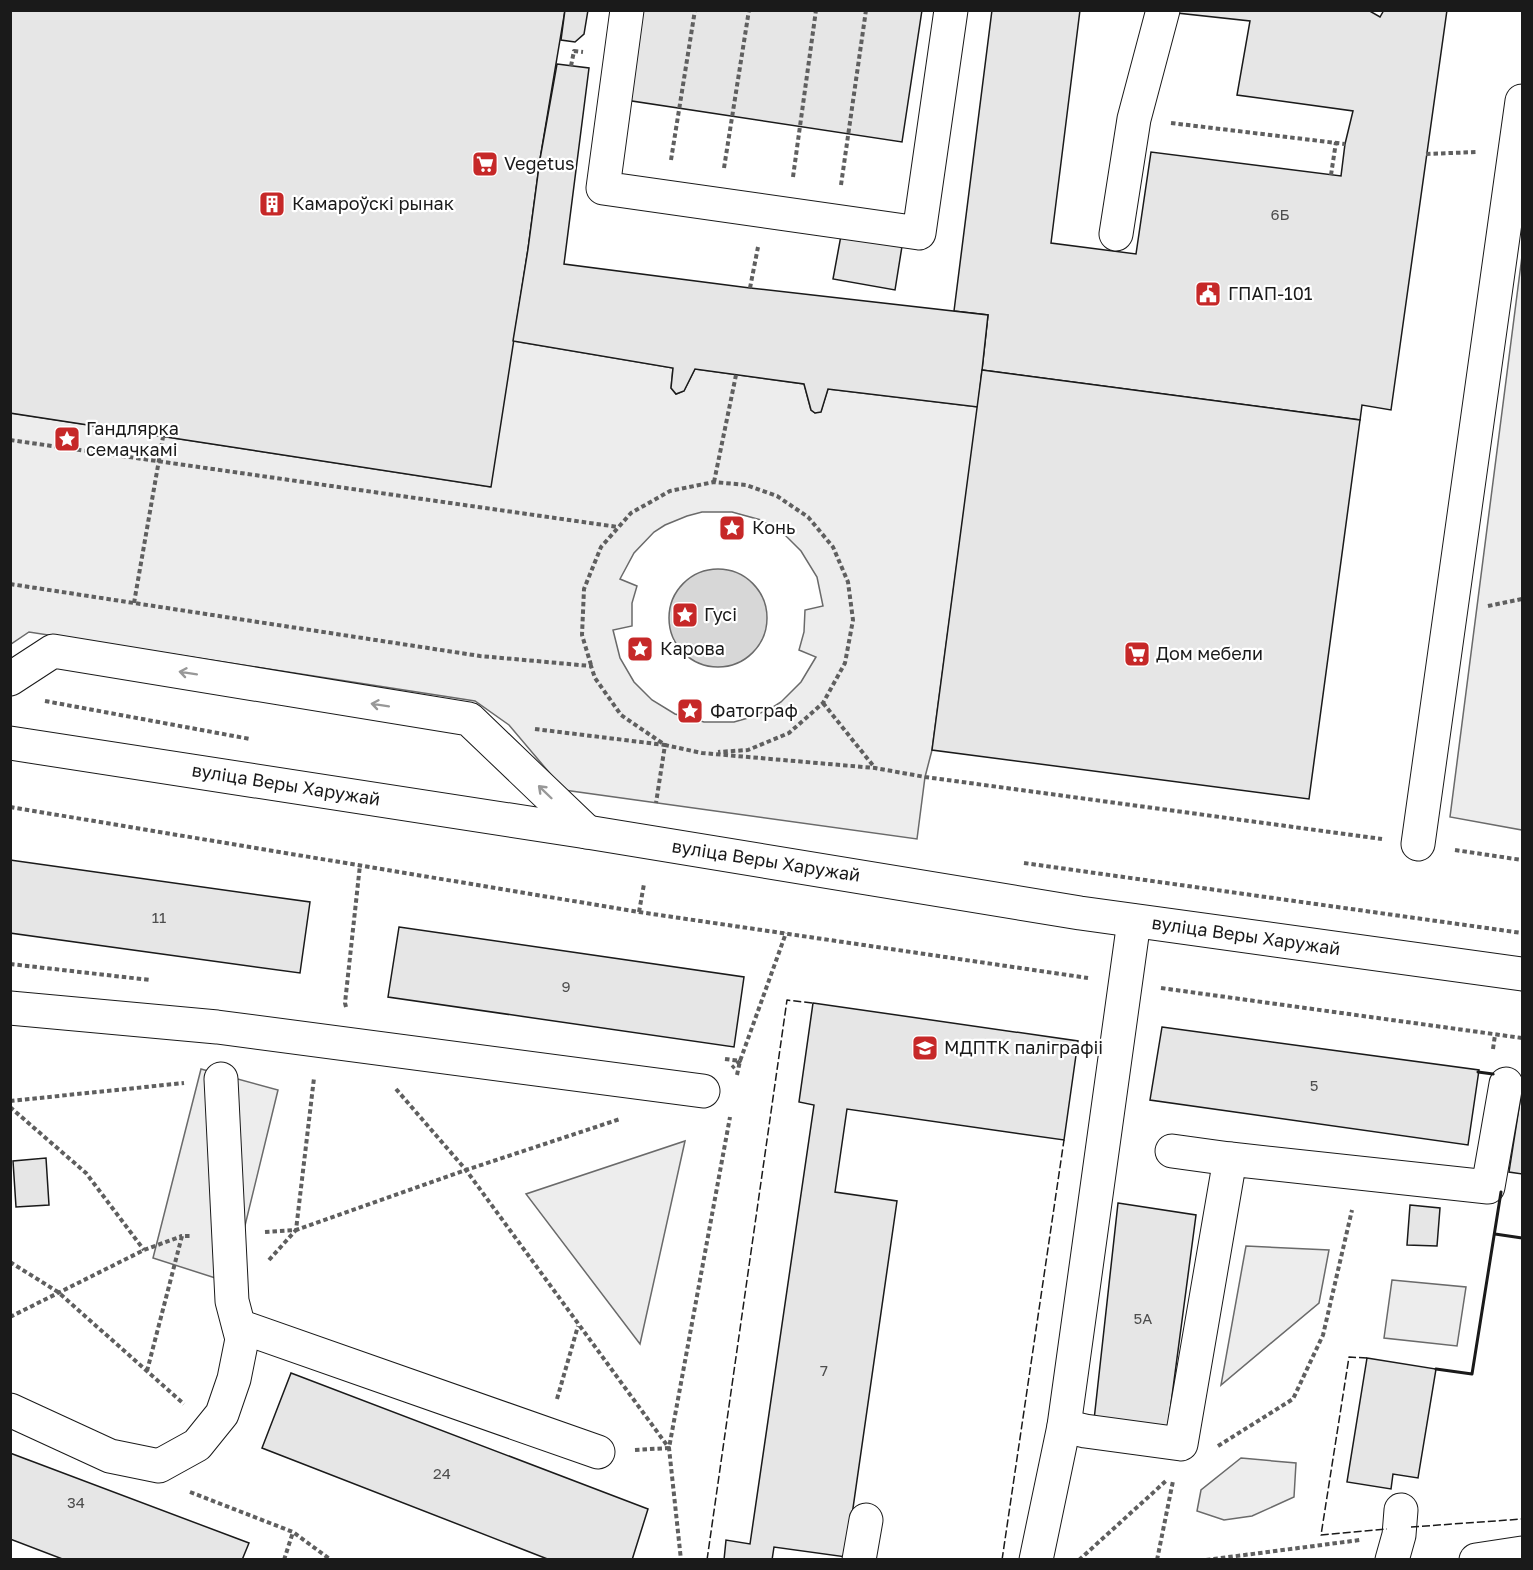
<svg xmlns="http://www.w3.org/2000/svg" width="1533" height="1570" font-family="'Golos Text',sans-serif">
  <rect width="100%" height="100%" fill="#fff"/>
  <g fill="#ededed" stroke="#6a6a6a" stroke-width="1.5" fill-rule="evenodd">
    <path d="M1522 256V830L1450 817Z"/>
    <path d="M513 341 673 368 671 388 676 394 684 391 695 369 804 384 811 410 815 413 821 411 828 389 978 407 932 750 925 777 917 839 564 790 509 725 475 701 29 632 11 644V413L490 487ZM702 512H732L761 520 784 534 801 551 817 577 823 606 805 610 804 632 799 650 816 657 801 682 781 702 770 709 748 718 734 722H704L675 714 652 700 634 682 620 658 613 630 632 626V603L637 586 620 579 634 553 654 532 665 525 687 516Z"/>
    <path d="M201 1069 278 1090 231 1283 153 1258Z"/>
    <path d="M685 1141 640 1344 526 1194Z"/>
    <path d="M1246 1246 1329 1250 1319 1303 1221 1385Z"/>
    <path d="M1392 1280 1466 1287 1457 1346 1384 1338Z"/>
    <path d="M1241 1458 1296 1463 1294 1497 1252 1516 1224 1520 1197 1511 1201 1490Z"/>
  </g>
  <circle fill="#d7d7d7" stroke="#6a6a6a" stroke-width="1.5" cx="718" cy="618" r="49"/>
  <g fill="#e6e6e6" stroke="#1a1a1a" stroke-width="1.5">
    <path d="M10 10H565L540 159 528 249 491 487 10 413Z"/>
    <path d="M565 10H588L584 34 575 42 561 40Z"/>
    <path d="M633 10H922L902 142 619 99Z"/>
    <path d="M992 10H1080L1051 243 1136 254 1151 152 1341 176 1345 144 1353 111 1237 95 1250 21 1177 13V10H1368L1380 17 1384 10H1447L1391 410 1362 405 1360 420 982 370 988 315 954 311Z"/>
    <path d="M557 64 589 68 564 264 750 288 988 315 978 407 828 389 821 412 815 413 811 410 804 384 695 369 684 391 676 394 671 388 673 368 513 341 528 249 540 159Z"/>
    <path d="M842 230 903 240 895 290 833 279Z"/>
    <path d="M982 370 1360 420 1309 799 932 750Z"/>
    <path d="M10 860 310 902 300 973 10 933Z"/>
    <path d="M399 927 744 977 734 1047 388 997Z"/>
    <path d="M813 1003 1078 1041 1064 1140 847 1109 835 1192 897 1201 846 1557 774 1547 772 1560H724L726 1540 750 1544 814 1105 799 1102Z"/>
    <path d="M1162 1027 1479 1070 1468 1145 1150 1100Z"/>
    <path d="M1522 1089V1174L1509 1172Z"/>
    <path d="M46 1158 49 1205 16 1207 13 1161Z"/>
    <path d="M1118 1203 1196 1215 1168 1426 1094 1420Z"/>
    <path d="M1410 1205 1440 1208 1437 1246 1407 1245Z"/>
    <path d="M1367 1358 1436 1369 1418 1478 1393 1474 1391 1489 1347 1482Z"/>
    <path d="M291 1373 648 1509 632 1560H550L262 1448Z"/>
    <path d="M10 1453 249 1543 242 1560H65L10 1539Z"/>
  </g>
  <g fill="none" stroke-linecap="round" stroke-linejoin="round">
    <defs>
      <g id="minor">
        <path d="M627 10 603 188 919 233 951 10"/>
        <path d="M1116 234 1134 119 1163 10"/>
        <path d="M10 679 53 651 469 719 587 832"/>
        <path d="M1418 844 1522 101"/>
        <path d="M10 1008 217 1027 703 1091"/>
        <path d="M1172 1151 1230 1159"/>
        <path d="M239 1326 598 1452"/>
        <path d="M10 1410 110 1456 159 1466 197 1445 222 1414 234 1379 242 1339 232 1301 221 1079"/>
        <path d="M1064 1426 1085 1431 1181 1444 1230 1159 1488 1187 1506 1084"/>
        <path d="M859 1560 866 1520"/>
        <path d="M1036 1560 1064 1426 1134 921"/>
        <path d="M1392 1560 1399 1535 1401 1510"/>
        <path d="M1476 1560 1522 1553"/>
      </g>
      <path id="major" d="M10 743 587 832 1080 913 1522 974"/>
    </defs>
    <use href="#minor" stroke="#1a1a1a" stroke-width="35"/>
    <use href="#major" stroke="#1a1a1a" stroke-width="35"/>
    <g stroke="#5f5f5f" stroke-width="4" stroke-dasharray="4.5 3" stroke-linecap="butt">
      <path d="M571 66 574 51 583 52"/>
      <path d="M1171 123 1345 144"/>
      <path d="M1426 154 1477 152"/>
      <path d="M671 160 695 10"/>
      <path d="M724 168 749 10"/>
      <path d="M1331 175 1336 142"/>
      <path d="M793 177 816 10"/>
      <path d="M841 185 866 10"/>
      <path d="M750 288 758 247"/>
      <path d="M10 440 618 527"/>
      <path d="M714 482 736 375"/>
      <path d="M10 584 480 656 591 666 595 678 621 715 665 745 702 753 875 768 925 777 1382 839"/>
      <path d="M134 603 163 437"/>
      <path d="M1488 606 1522 599"/>
      <path d="M591 665 582 635 584 589 601 547 631 513 670 491 714 482 746 485 777 496 808 517 833 547 848 582 853 620 845 663 823 703 789 733 748 750 718 752"/>
      <path d="M45 701 250 739"/>
      <path d="M823 703 875 768"/>
      <path d="M535 729 665 745 656 803"/>
      <path d="M10 807 639 912 1088 978"/>
      <path d="M1455 850 1522 860"/>
      <path d="M1024 863 1522 933"/>
      <path d="M639 912 644 884"/>
      <path d="M10 964 150 980"/>
      <path d="M1161 988 1522 1038"/>
      <path d="M346 1007 345 1003 360 865"/>
      <path d="M1493 1049 1495 1035"/>
      <path d="M725 1059 740 1061 732 1068"/>
      <path d="M737 1075 740 1061 786 933"/>
      <path d="M396 1089 466 1170 669 1448 681 1560"/>
      <path d="M10 1101 184 1083"/>
      <path d="M10 1107 86 1173 144 1250"/>
      <path d="M265 1232 296 1230 466 1170 620 1119"/>
      <path d="M269 1260 296 1230 314 1078"/>
      <path d="M10 1262 58 1292 184 1404"/>
      <path d="M10 1317 144 1250 182 1236"/>
      <path d="M147 1371 182 1236H192"/>
      <path d="M557 1399 578 1326"/>
      <path d="M1218 1446 1293 1399 1323 1335 1352 1210"/>
      <path d="M635 1450 669 1448 730 1117"/>
      <path d="M190 1492 293 1532 331 1560"/>
      <path d="M284 1560 293 1532"/>
      <path d="M1079 1560 1167 1480"/>
      <path d="M1157 1560 1173 1481"/>
      <path d="M1206 1560 1360 1540"/>
    </g>
    <use href="#minor" stroke="#fff" stroke-width="33"/>
    <use href="#major" stroke="#fff" stroke-width="33"/>
    <g stroke="#1a1a1a" stroke-width="1.5" stroke-dasharray="8 3" stroke-linecap="butt">
      <path d="M1367 1358 1349 1357 1321 1535 1387 1529"/>
      <path d="M1411 1527 1522 1519"/>
      <path d="M707 1560 787 1000 813 1003"/>
      <path d="M1002 1560 1064 1140"/>
    </g>
    <g stroke="#1a1a1a" stroke-width="3">
      <path d="M1478 1072 1493 1074"/>
      <path d="M1495 1234 1522 1238"/>
      <path d="M1436 1369 1472 1374 1501 1192"/>
    </g>
  </g>
  <defs><path id="oneway-shaft" d="M-6 0H5M1.5-3L5.5 0L1.5 3" fill="none" stroke-width="1.6" stroke-linecap="round" stroke-linejoin="round" transform="scale(1.5)"/></defs>
  <g stroke="#989898">
    <use href="#oneway-shaft" transform="translate(188 673) rotate(-171)"/>
    <use href="#oneway-shaft" transform="translate(380 705) rotate(-171)"/>
    <use href="#oneway-shaft" transform="translate(545 792) rotate(-136)"/>
  </g>
  <defs>
    <symbol id="supermarket-square" viewBox="-11 -11 22 22"><rect x="-9" y="-9" width="18" height="18" rx="4" fill="#c62828" stroke="#fff"/><path d="M-6-5.5h2.5l.6 2H6L4.5 2H-2.5L-4.4-4H-6ZM-1.5 3.2a1.3 1.3 0 1 0 .1 0ZM3 3.2a1.3 1.3 0 1 0 .1 0Z" fill="#fff"/></symbol>
    <symbol id="building-square" viewBox="-11 -11 22 22"><rect x="-9" y="-9" width="18" height="18" rx="4" fill="#c62828" stroke="#fff"/><path d="M-4-6H4V6H1V3H-1V6H-4ZM-2.5-4.3h1.7v1.8h-1.7ZM.8-4.3h1.7v1.8H.8ZM-2.5-1h1.7V.8h-1.7ZM.8-1h1.7V.8H.8Z" fill="#fff"/></symbol>
    <symbol id="civic-square" viewBox="-11 -11 22 22"><rect x="-9" y="-9" width="18" height="18" rx="4" fill="#c62828" stroke="#fff"/><path d="M-.6-6.5H3V-4.5H.6V-3L4-1V1h2V6H-6V1h2V-1L-.6-3ZM-1.2 2.5V6h2.4V2.5Z" fill="#fff"/></symbol>
    <symbol id="sight-square" viewBox="-11 -11 22 22"><rect x="-9" y="-9" width="18" height="18" rx="4" fill="#c62828" stroke="#fff"/><path d="M0-6L1.8-2.2L6-1.7L2.9 1.2L3.7 5.4L0 3.3L-3.7 5.4L-2.9 1.2L-6-1.7L-1.8-2.2Z" fill="#fff"/></symbol>
    <symbol id="university-square" viewBox="-11 -11 22 22"><rect x="-9" y="-9" width="18" height="18" rx="4" fill="#c62828" stroke="#fff"/><path d="M0-5L7-2L0 1L-7-2ZM-4 1L0 2.5L4 1V4Q0 6-4 4Z" fill="#fff"/></symbol>
  </defs>
  <g fill-rule="evenodd">
    <use href="#supermarket-square" x="470" y="149" width="30" height="30"/>
    <use href="#building-square" x="257" y="189" width="30" height="30"/>
    <use href="#civic-square" x="1193" y="279" width="30" height="30"/>
    <use href="#sight-square" x="52" y="424" width="30" height="30"/>
    <use href="#sight-square" x="717" y="513" width="30" height="30"/>
    <use href="#sight-square" x="670" y="600" width="30" height="30"/>
    <use href="#sight-square" x="625" y="634" width="30" height="30"/>
    <use href="#supermarket-square" x="1122" y="639" width="30" height="30"/>
    <use href="#sight-square" x="675" y="696" width="30" height="30"/>
    <use href="#university-square" x="910" y="1033" width="30" height="30"/>
  </g>
  <g text-anchor="middle" stroke-width="4.5" stroke-linejoin="round" paint-order="stroke">
    <g font-size="15" fill="#4d4d4d">
      <text x="1280" y="220">6Б</text>
      <text x="159" y="923">11</text>
      <text x="566" y="992">9</text>
      <text x="1314" y="1091">5</text>
      <text x="1143" y="1324">5А</text>
      <text x="824" y="1376">7</text>
      <text x="442" y="1479">24</text>
      <text x="76" y="1508">34</text>
    </g>
    <g font-size="18" fill="#1a1a1a" stroke="#fff" text-anchor="start">
      <text x="504" y="170">Vegetus</text>
      <text x="292" y="210">Камароўскі рынак</text>
      <text x="1228" y="300">ГПАП-101</text>
      <text x="86" y="435">Гандлярка<tspan x="86" dy="21">семачкамі</tspan></text>
      <text x="752" y="534">Конь</text>
      <text x="704" y="621">Гусі</text>
      <text x="660" y="655">Карова</text>
      <text x="1156" y="660">Дом мебели</text>
      <text x="710" y="717">Фатограф</text>
      <text x="944" y="1054">МДПТК паліграфіі</text>
    </g>
    <g font-size="18" fill="#1a1a1a" stroke="#fff">
      <text transform="translate(286 785) rotate(9)" y="6">вуліца Веры Харужай</text>
      <text transform="translate(766 861) rotate(9)" y="6">вуліца Веры Харужай</text>
      <text transform="translate(1246 936) rotate(8)" y="6">вуліца Веры Харужай</text>
    </g>
  </g>
  <rect width="1533" height="1570" fill="none" stroke="#1a1a1a" stroke-width="24"/>
</svg>
